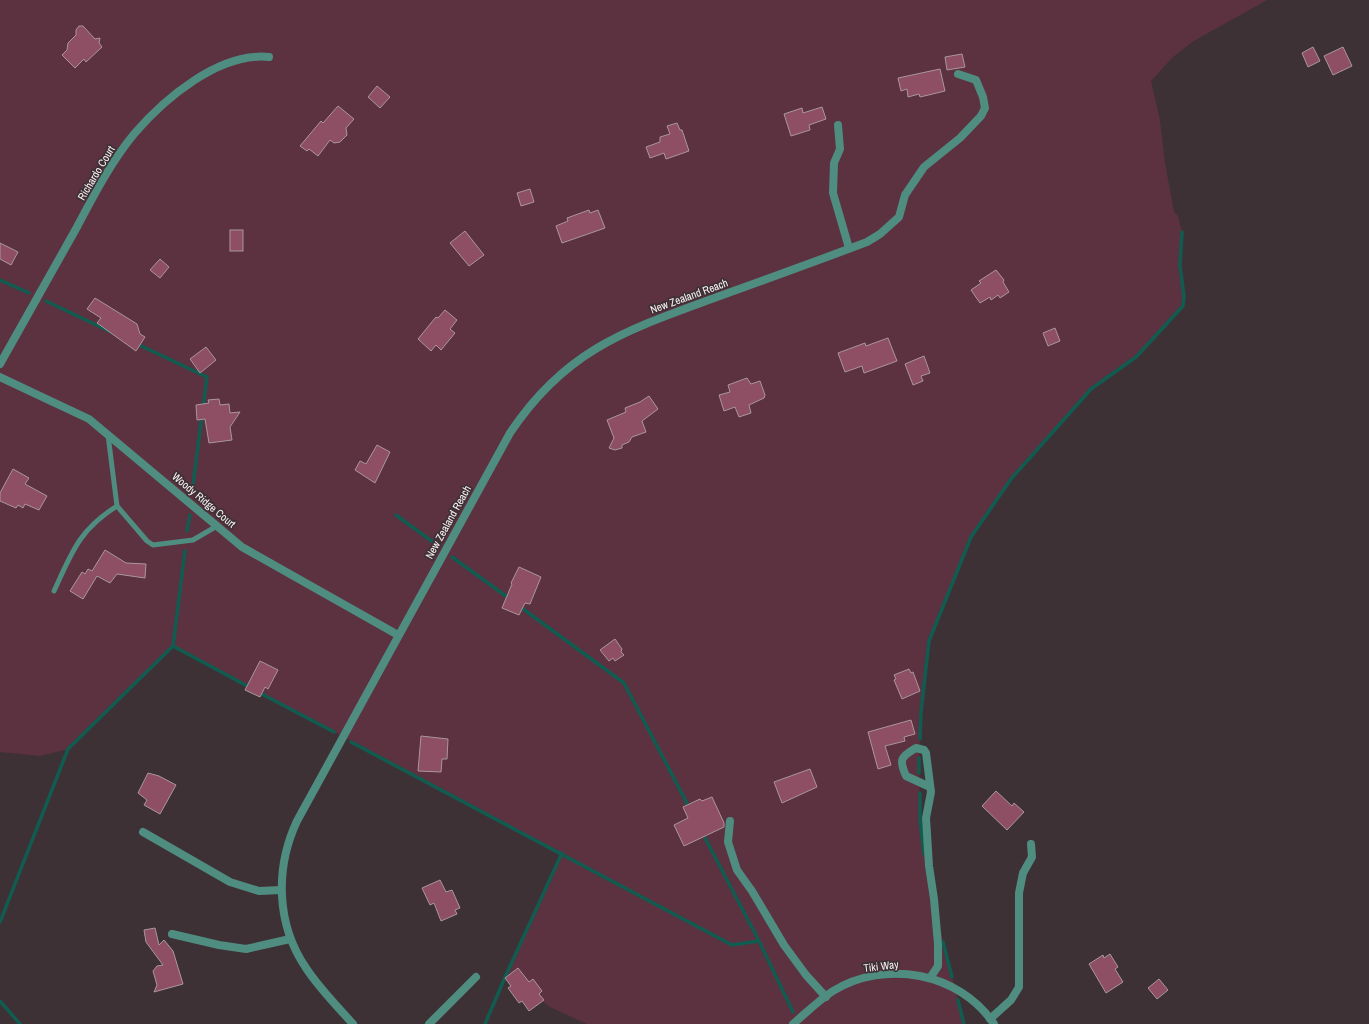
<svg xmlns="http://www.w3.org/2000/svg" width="1369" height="1024" font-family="'Archivo Narrow',sans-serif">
  <rect width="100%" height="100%" fill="#3e3135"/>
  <path fill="#5c3140" d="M0 0H1267L1192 42 1172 58 1151 81 1160 120 1165 163 1174 212 1178 216 1182 232 1180 265 1184 297 1183 306 1136 357 1092 388 1011 479 971 537 929 640 921 712 919 761 920 820 926 863 943 942 964 1024H587L550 1007 506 975 562 853 173 646 68 749 40 756 0 752Z"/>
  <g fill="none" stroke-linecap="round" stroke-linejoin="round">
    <g stroke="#115c50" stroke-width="3.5">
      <path d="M0 280 29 293"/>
      <path d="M46 301 111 332"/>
      <path d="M137 344 207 377 203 407"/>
      <path d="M192 493 202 415"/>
      <path d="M396 515 437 545"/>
      <path d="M187 531 190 515"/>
      <path d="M452 557 510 599"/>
      <path d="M519 606 624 683 690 809"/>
      <path d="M173 646 251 688"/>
      <path d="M258 692 334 732"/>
      <path d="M920 739 921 712 929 641 971 537 1011 479 1091 389 1136 357 1183 306 1184 297 1180 265 1182 232"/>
      <path d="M351 742 732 945 759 941"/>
      <path d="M919 758V773"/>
      <path d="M920 793V820L924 854"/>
      <path d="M703 834 759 941 793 1012"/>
      <path d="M0 922 68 749 173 646 185 551"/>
      <path d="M943 942 952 977"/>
      <path d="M958 1000 964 1024"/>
      <path d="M0 1001 20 1024"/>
      <path d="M485 1024 506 975 562 853"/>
    </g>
  </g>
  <g fill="#8e4e63" stroke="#a8989c">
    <path d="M79 26H83L95 39 100 38 99 43 102 47 86 62 84 59 75 68 62 55 67 50 68 43 76 35V30Z"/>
    <path d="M1313 47 1320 61 1308 67 1302 53Z"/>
    <path d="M1343 47 1352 66 1333 75 1324 56Z"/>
    <path d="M962 54 965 67 947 70 945 57Z"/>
    <path d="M940 69 945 91 920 97 919 94 908 97 907 89 901 91 898 78Z"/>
    <path d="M377 86 390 97 380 108 368 97Z"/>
    <path d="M338 106 354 119 346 128 347 135 340 142 334 143 330 140 318 156 309 149 307 151 300 146 321 121 323 123Z"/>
    <path d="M822 107 826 119 809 125 810 130 791 136 784 114 802 108 803 113Z"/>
    <path d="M677 123 680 130H682L689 151 666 159 664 153 650 158 646 147 660 142V137L670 134 667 126Z"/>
    <path d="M530 189 534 202 521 206 517 193Z"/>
    <path d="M589 210 590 213 598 210 605 228 562 243 556 226 568 221 567 218Z"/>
    <rect x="230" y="230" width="13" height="21"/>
    <path d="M465 231 484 255 469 266 450 243Z"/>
    <path d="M0 243 18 252 11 265 0 259Z"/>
    <path d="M160 259 169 267 160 278 150 270Z"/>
    <path d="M996 270 1004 280 1003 282 1009 292 1000 298 998 295 991 300 990 297 980 303 971 290 981 283 979 281Z"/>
    <path d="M95 298 137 324 140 334 145 337 136 351 97 323 101 318 87 309Z"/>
    <path d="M445 310 457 320 450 329 455 333 441 350 436 345 431 351 418 339 436 317 438 318Z"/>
    <path d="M1055 328 1060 341 1048 346 1043 333Z"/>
    <path d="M888 338 897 361 864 373 862 366 845 372 838 353 865 343 866 346Z"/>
    <path d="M206 347 216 360 200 373 190 359Z"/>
    <path d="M924 356 930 373 921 376 923 381 913 385 905 364Z"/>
    <path d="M747 378 751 384 760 381 765 395 764 398 749 405 751 413 739 417 735 407 724 411 719 395 730 392 728 385Z"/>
    <path d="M649 396 658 409 642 421 646 432 632 437 629 442 622 445V448L615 450 609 448 614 438 607 420 626 412 625 408 640 402Z"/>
    <path d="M219 399 220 405 229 404 230 413 240 412 230 427 232 440 209 443 205 419 197 420 196 405 209 403 208 400Z"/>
    <path d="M377 445 390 452 375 483 355 470 360 461 366 464Z"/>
    <path d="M13 469 29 478 25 484 47 496 39 510 25 504 23 508 18 505 16 508 0 501V493Z"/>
    <path d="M105 550 126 563 146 564 145 578 117 574 110 583 97 576 83 599 70 591 82 572 85 574 88 569 92 571Z"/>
    <path d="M519 567 541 577 530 604 525 603 519 615 502 608 512 584 511 583Z"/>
    <path d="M615 639 622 649 621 652 624 655 615 661 613 658 609 661 600 650Z"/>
    <path d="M260 661 278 670 268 689 265 687 260 697 245 690Z"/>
    <path d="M909 669 911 673 913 672 920 691 902 699 894 680 896 679 894 675Z"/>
    <path d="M911 720 915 734 904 737 905 741 885 746 891 765 878 769 868 732Z"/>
    <path d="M421 736 448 739 447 759H442L441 772 418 771Z"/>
    <path d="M810 769 817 787 782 803 774 782Z"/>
    <path d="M148 773 159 776 176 785 160 814 144 805 147 800 138 793Z"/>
    <path d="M996 791 1012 806 1014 803 1024 812 1007 830 982 806Z"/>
    <path d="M712 797 724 823V827L684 846 674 825 688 818 683 807 700 799 702 801Z"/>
    <path d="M440 880 446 892 452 890 460 908 455 910 457 914 441 921 434 903 430 905 422 888Z"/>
    <path d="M155 928 159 945 164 940 173 951 183 984 154 992 157 985 153 971 157 966 163 965 146 942 144 930Z"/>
    <path d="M1110 954 1118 967 1115 969 1123 982 1106 993 1089 964 1103 955 1104 958Z"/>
    <path d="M518 968 529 982 533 979 542 991 539 994 544 1000 529 1011 522 1001 519 1003 508 988 511 986 505 978Z"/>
    <path d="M1159 979 1168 990 1157 999 1148 988Z"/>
  </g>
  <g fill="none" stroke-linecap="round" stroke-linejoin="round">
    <g stroke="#4f8d80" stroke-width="5">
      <path d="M108 435 117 506 147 541 153 545 193 540 217 526"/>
      <path d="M54 591C72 552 79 530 117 506"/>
    </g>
    <g stroke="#4f8d80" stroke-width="8">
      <path d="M838 125 840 149 834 163 833 193 849 248"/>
      <path d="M0 364C26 318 51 273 77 227 94 195 111 162 134 134 164 99 219 52 269 57"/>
      <path d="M0 377 89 419 242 547 398 635"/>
      <path d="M730 821 728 842 737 870 752 891 784 945 806 975 826 997"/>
      <path d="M143 832 230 882 259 891 281 890"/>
      <path d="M172 934 219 945 246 949 290 939"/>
      <path d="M930 978 938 966V944L934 899 929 866 926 818 931 792 926 753 924 750 916 748C900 757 899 760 906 776L930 787"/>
      <path d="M990 1019 1011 1000 1019 987V893L1023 873 1032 857 1031 844"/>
      <path d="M353 1024C337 1006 319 988 306 968 276 924 275 868 297 821L510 433C566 349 627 330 717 297 767 279 817 261 867 242L880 234 899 217 905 195 924 167 960 138 981 116 985 108 983 97 976 80 958 74"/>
      <path d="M429 1024 476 977"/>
      <path d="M793 1024C806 1013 819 1000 833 991 885 959 959 972 994 1024"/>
    </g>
  </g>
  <g text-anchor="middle" stroke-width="3.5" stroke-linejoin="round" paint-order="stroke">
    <g font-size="11" fill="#fbf2f5" stroke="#3e3135">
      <text transform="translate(96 173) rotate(-59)" y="4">Richardo Court</text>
      <text transform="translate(689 296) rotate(-20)" y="4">New Zealand Reach</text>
      <text transform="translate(204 500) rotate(40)" y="4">Woody Ridge Court</text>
      <text transform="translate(448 522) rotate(-61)" y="4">New Zealand Reach</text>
      <text transform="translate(881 966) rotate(-7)" y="4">Tiki Way</text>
    </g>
  </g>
</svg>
